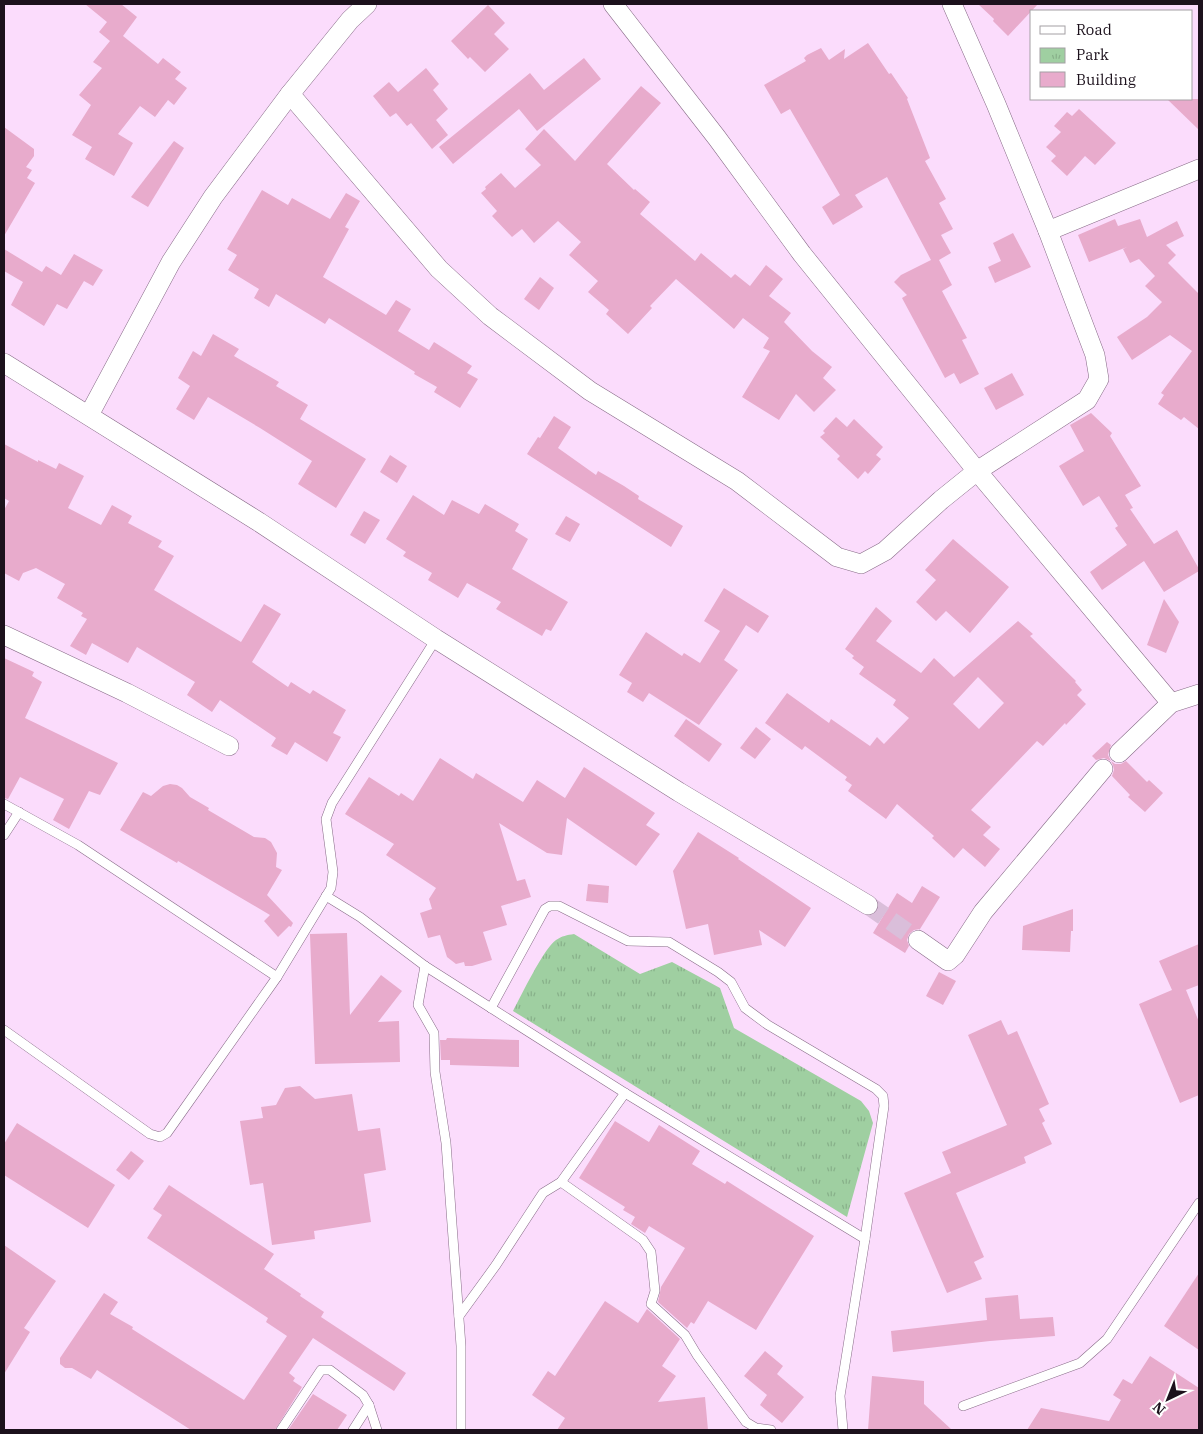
<svg xmlns="http://www.w3.org/2000/svg" width="1203" height="1434" font-family="'IBM Plex Serif',serif">
  <defs>
    <pattern id="park-tufts" width="24" height="20" patternUnits="userSpaceOnUse" patternTransform="scale(1.25)"><rect width="24" height="20" fill="#9fcfa1"/><path d="M3 7l-1-3M5 7V3M7 7l1-3M15 17l-1-3M17 17v-4M19 17l1-3" fill="none" stroke="#88b18a"/></pattern>
  </defs>
  <rect width="100%" height="100%" fill="#fbdcfc"/>
  <path fill="url(#park-tufts)" d="M574 934 640 974 672 962 720 988 734 1028 861 1101 869 1111 873 1123 847 1217 513 1011C521 996 544 948 556 940 562 936 567 935 574 934Z"/>
  <g fill="#e8abcc" fill-rule="evenodd">
    <path d="M85 4H121L137 17 123 36 158 64 163 58 181 72 175 79 187 88 174 105 168 100 155 117 140 106 118 134 133 143 114 176 85 159 92 147 72 135 91 105 79 95 102 68 93 62 110 41 99 32 107 22Z"/>
    <path d="M978 4H1038L1008 36 993 21 994 19Z"/>
    <path d="M488 5 505 23 494 34 509 49 485 72 470 57 468 59 451 41Z"/>
    <path d="M868 43 889 74 891 73 908 98 907 99 930 158 925 161 946 199 939 203 953 229 941 235 951 253 939 260 952 285 942 291 967 338 962 340 979 374 960 384 954 373 945 378 902 298 907 295 894 282 901 275 931 260 887 177 855 195 863 207 833 225 822 207 840 195 790 109 781 114 764 85 806 61 804 58 807 55 821 48 829 60 845 49 844 59Z"/>
    <path d="M584 58 601 79 537 131 519 109 453 164 439 147 530 73 544 90Z"/>
    <path d="M426 68 439 84 433 90 448 109 436 120 448 135 432 149 411 123 407 126 396 113 390 117 373 96 389 82 398 92Z"/>
    <path d="M641 86 661 103 607 164 634 190 635 189 650 202 640 214 695 261 701 253 731 278 735 274 750 286 766 265 783 279 769 296 791 313 784 322 812 351 832 367 823 378 836 390 814 412 796 394 779 420 742 397 770 351 763 348 769 338 743 318 734 329 676 279 650 306 652 308 628 334 606 314 609 310 588 292 598 281 569 255 581 242 558 221 534 243 522 229 512 237 492 216 497 211 481 193 486 189 485 187 501 173 515 188 541 165 525 149 544 129 575 161Z"/>
    <path d="M1167 99H1199V130Z"/>
    <path d="M1079 109 1116 143 1095 165 1085 156 1067 176 1051 161 1056 156 1046 147 1061 132 1054 126 1067 112 1072 116Z"/>
    <path d="M4 127 34 149V156L26 167 32 170 27 178 35 183 4 236Z"/>
    <path d="M174 141 184 148 148 207 131 197Z"/>
    <path d="M262 190 288 205 292 198 330 219 346 193 360 201 345 227 349 229 323 277 386 315 396 300 411 309 398 331 429 350 434 342 472 366 467 373 478 379 460 408 434 392 437 387 414 374 415 372 329 318 325 324 276 294 269 307 254 298 259 289 228 270 237 255 227 249Z"/>
    <path d="M1115 219 1118 226 1140 219 1147 237 1177 221 1184 236 1166 245 1176 255 1168 263 1199 294V429L1184 417 1181 420 1158 404 1164 395 1161 393 1192 351 1170 335 1132 360 1117 337 1147 317 1162 302 1145 286 1155 276 1139 259 1130 263 1123 249 1127 247 1089 262 1078 235Z"/>
    <path d="M1013 233 1031 267 995 283 988 267 1001 261 993 243Z"/>
    <path d="M4 249 42 272 46 266 61 275 74 254 103 270 93 286 84 281 67 309 57 304 44 326 11 305 23 282 4 271Z"/>
    <path d="M540 277 554 288 539 310 524 299Z"/>
    <path d="M213 334 239 349 234 356 279 382 276 386 308 405 300 419 366 459 336 508 298 484 312 461 260 428 208 397 194 420 176 409 190 386 178 378 193 351 201 356Z"/>
    <path d="M1012 373 1024 395 996 410 984 388Z"/>
    <path d="M1091 413 1112 433 1110 436 1141 486 1125 495 1133 508 1130 509 1154 544 1177 530 1199 569V571L1164 592 1144 561 1102 590 1090 572 1127 545 1115 528 1118 526 1099 496 1083 506 1059 466 1084 451 1070 425Z"/>
    <path d="M554 416 571 427 558 448 596 475 598 471 624 486 639 496 638 499 683 526 671 547 527 454 538 437 540 438Z"/>
    <path d="M836 417 847 427 854 419 883 447 876 455 881 459 868 474 865 471 858 479 837 459 840 456 820 437 825 433 823 431Z"/>
    <path d="M4 444 38 462V460L56 469 59 463 84 476 68 508 101 525 112 505 132 516 128 523 162 541 158 547 174 556 154 590 241 642 264 604 281 614 252 662 288 687 291 682 310 694 313 690 346 710 333 733 341 737 327 762 295 742 287 755 271 746 276 738 220 700 212 712 187 695 195 682 137 647 128 663 92 643 86 655 70 646 87 619 81 616 83 613 57 598 65 584 36 568 23 573 19 581 4 573V510L9 501 4 498Z"/>
    <path d="M390 455 407 466 397 483 380 472Z"/>
    <path d="M413 495 444 515 452 500 479 514 485 504 519 524 515 531 528 539 512 569 568 602 551 631 546 629 542 636 496 609 501 602 467 583 458 598 428 580 432 573 403 556 406 552 386 539Z"/>
    <path d="M364 511 380 520 365 544 350 535Z"/>
    <path d="M566 516 580 524 570 542 555 534Z"/>
    <path d="M953 539 1009 587 970 633 946 611 936 621 916 602 936 580 925 570Z"/>
    <path d="M724 588 769 616 758 633 746 625 724 660 738 670 699 725 649 693 643 702 627 692 632 683 619 675 646 632 682 656 684 653 700 663 720 631 704 621Z"/>
    <path d="M1164 599 1179 622 1166 653 1147 645Z"/>
    <path d="M876 607 892 621 876 641 921 673 934 658 954 677 1018 621 1033 634 1030 636 1076 681 1075 682 1082 690 1077 695 1086 704 1066 725 1065 723 1043 746 1037 741 971 810 991 827 983 835 1000 849 985 867 963 848 954 858 932 838 934 836 897 804 886 819 848 791 852 785 845 780 847 777 805 746 802 750 765 723 787 693 829 723 831 719 870 746 877 737 884 744 909 718 893 705 896 700 859 674 864 667 852 658 854 656 845 649ZM978 677 1004 703 979 729 953 704Z"/>
    <path d="M4 658 34 672 32 676 42 682 25 718 118 763 100 795 89 791 69 829 53 820 64 799 20 777 8 799 4 798Z"/>
    <path d="M686 719 722 744 709 762 674 736Z"/>
    <path d="M756 727 771 739 755 759 740 748Z"/>
    <path d="M1107 742 1111 745 1108 755 1111 761 1115 764H1121L1126 761 1147 782 1149 780 1163 793 1145 812 1128 797 1130 795 1112 776 1114 770 1113 765 1111 761 1104 758 1096 760 1092 756Z"/>
    <path d="M440 758 473 779 476 773 523 802 537 780 565 798 584 767 655 813 646 825 660 834 636 866 567 818 562 855 547 853 499 823 517 881 525 879 531 897 501 906 507 925 483 932 492 960 472 966H465L464 962 456 964 447 957 440 935 428 938 420 913 432 909 429 899 436 888 386 855 394 844 345 814 369 777 399 796 401 793 413 801Z"/>
    <path d="M170 784 177 785 182 788 190 797 209 808 208 810 254 837 265 838 271 842 277 853 276 867 282 870 267 895 293 923 291 927 289 926 278 937 264 921 270 915 178 861 177 863 120 830 143 792 151 796 163 786Z"/>
    <path d="M698 832 739 858 738 859 811 908 785 947 759 930 762 945 714 955 708 924 686 929 673 871Z"/>
    <path d="M588 884 609 886 608 903 586 901Z"/>
    <path d="M922 886 940 897 920 929 914 930 909 934 907 940 909 946 905 953 873 933 897 893 912 903Z"/>
    <path d="M1073 909V931H1071L1070 952 1022 950 1023 926Z"/>
    <path d="M347 933 350 1015 381 975 402 991 378 1022 399 1021 400 1062 315 1064 310 935V934Z"/>
    <path d="M1199 944V985L1186 990 1199 1022V1095L1180 1103 1139 1004 1172 990 1159 961Z"/>
    <path d="M939 972 956 981 943 1005 926 996Z"/>
    <path d="M1001 1020 1008 1035 1017 1031 1049 1104 1039 1109 1045 1121 1042 1123 1052 1144 1024 1157 1026 1163 956 1193 984 1257 974 1262 982 1279 947 1293 904 1193 951 1173 942 1152 1007 1125 968 1035Z"/>
    <path d="M447 1038 519 1040V1067L450 1065V1060H441L440 1040H446Z"/>
    <path d="M300 1086 315 1099 352 1094 358 1131 380 1128 386 1170 364 1174 371 1222 314 1231 315 1239 272 1245 263 1183 250 1185 240 1121 263 1118 261 1107 276 1105 285 1088Z"/>
    <path d="M615 1121 649 1142 659 1125 700 1151 692 1164 725 1184 727 1181 814 1236 756 1330 708 1301 694 1324 691 1322 687 1328 658 1302 661 1287 685 1248 649 1226 645 1233 631 1224 635 1217 623 1210 625 1207 579 1178Z"/>
    <path d="M17 1123 115 1185 88 1228 4 1175V1144Z"/>
    <path d="M131 1151 144 1161 129 1180 116 1170Z"/>
    <path d="M169 1185 274 1254 264 1269 301 1294 300 1296 324 1312 321 1317 406 1373 394 1391 313 1338 289 1373 295 1378 293 1381 302 1387 275 1430H191L97 1370 91 1379 72 1368H65L60 1364V1358L104 1293 118 1302 110 1314 133 1327 132 1329 244 1400 287 1336 266 1322 268 1318 147 1238 162 1215 153 1209Z"/>
    <path d="M4 1245 56 1281 24 1328 30 1332 4 1374Z"/>
    <path d="M1199 1273V1350L1164 1326Z"/>
    <path d="M1018 1295 1020 1319 1053 1317 1055 1336 990 1341 893 1352 891 1331 987 1320 985 1298Z"/>
    <path d="M605 1301 638 1323 647 1309 680 1339 662 1366 676 1376 658 1402 705 1397 708 1430H557L565 1418 532 1395 548 1371 555 1376Z"/>
    <path d="M765 1351 783 1366 777 1374 804 1397 782 1423 760 1405 767 1395 744 1376Z"/>
    <path d="M1150 1356 1199 1388V1430H1027L1041 1408 1109 1421 1121 1400 1113 1395 1123 1379 1132 1384Z"/>
    <path d="M872 1376 924 1381V1404L952 1430H868Z"/>
    <path d="M313 1394 347 1415 337 1430H288Z"/>
  </g>
  <g fill="none" stroke-linecap="round" stroke-linejoin="round">
    <path stroke="#dabeda" stroke-width="19" stroke-dasharray="19 9" stroke-linecap="butt" d="M868 905 918 940"/>
    <defs>
      <g id="lane">
        <path d="M4 804 78 845 277 977"/>
        <path d="M4 835 19 812"/>
        <path d="M326 896 360 917 425 966 491 1008 625 1093 865 1239"/>
        <path d="M425 966 418 1005 434 1033 435 1072 446 1143 461 1346V1430"/>
        <path d="M491 1008 545 909 550 906H559L628 941 669 942 718 972 731 982 745 1008 768 1025 876 1089 883 1096 884 1106 865 1239 840 1396 843 1430"/>
        <path d="M4 1030 150 1134 160 1137 167 1133 277 977 331 888 333 872 326 819 332 803 436 639"/>
        <path d="M561 1182 643 1240 651 1252 655 1291 651 1304 685 1335 697 1355 746 1422 756 1428 771 1430"/>
        <path d="M459 1316 496 1265 539 1199 543 1193 561 1182 625 1093"/>
        <path d="M963 1406 1080 1363 1107 1339 1199 1203"/>
        <path d="M281 1430 321 1370H330L363 1395 369 1405 377 1430"/>
        <path d="M353 1430 369 1405"/>
      </g>
      <g id="street">
        <path d="M613 4 717 138 802 254 977 471 1171 703"/>
        <path d="M290 94 439 269 490 316 590 391 737 481 837 557 861 564 885 551 941 500 977 471 1087 400 1099 379 1095 355 1048 231 996 104 952 4"/>
        <path d="M1048 231 1199 169"/>
        <path d="M4 363 259 522 436 639 679 792 868 905"/>
        <path d="M89 415 171 262 213 197 290 94 350 20 367 4"/>
        <path d="M4 635 127 693 229 746"/>
        <path d="M1119 753 1171 703 1199 694"/>
        <path d="M918 940 948 961 955 955 983 912 1103 769"/>
      </g>
    </defs>
    <use href="#lane" stroke="#886c88" stroke-width="10"/>
    <use href="#street" stroke="#886c88" stroke-width="20"/>
    <use href="#lane" stroke="#fff" stroke-width="9"/>
    <use href="#street" stroke="#fff" stroke-width="19"/>
  </g>
  <rect width="1203" height="1434" fill="none" stroke="#1c111c" stroke-width="10"/>
  <rect x="1030" y="10" width="162" height="90" fill="#ffffff" stroke="#a4a0a4"/>
  <rect x="1040" y="26" width="25" height="8" fill="#ffffff" stroke="#a4a0a4"/>
  <text x="1076" y="35" font-size="15" fill="#1c111c">Road</text>
  <rect x="1040" y="48" width="25" height="15" fill="url(#park-tufts)" stroke="#a4a0a4"/>
  <text x="1076" y="60" font-size="15" fill="#1c111c">Park</text>
  <rect x="1040" y="72" width="25" height="15" fill="#e8abcc" stroke="#a4a0a4"/>
  <text x="1076" y="85" font-size="15" fill="#1c111c">Building</text>
  <g transform="translate(1168 1399) rotate(223)" stroke="#ffffff" stroke-width="4" paint-order="stroke">
  <path d="M0-4L9 19L0 12L-9 19Z" fill="#1c111c"/>
  <text y="-8" font-size="14" font-weight="bold" text-anchor="middle" fill="#1c111c">N</text>
  </g>
</svg>
